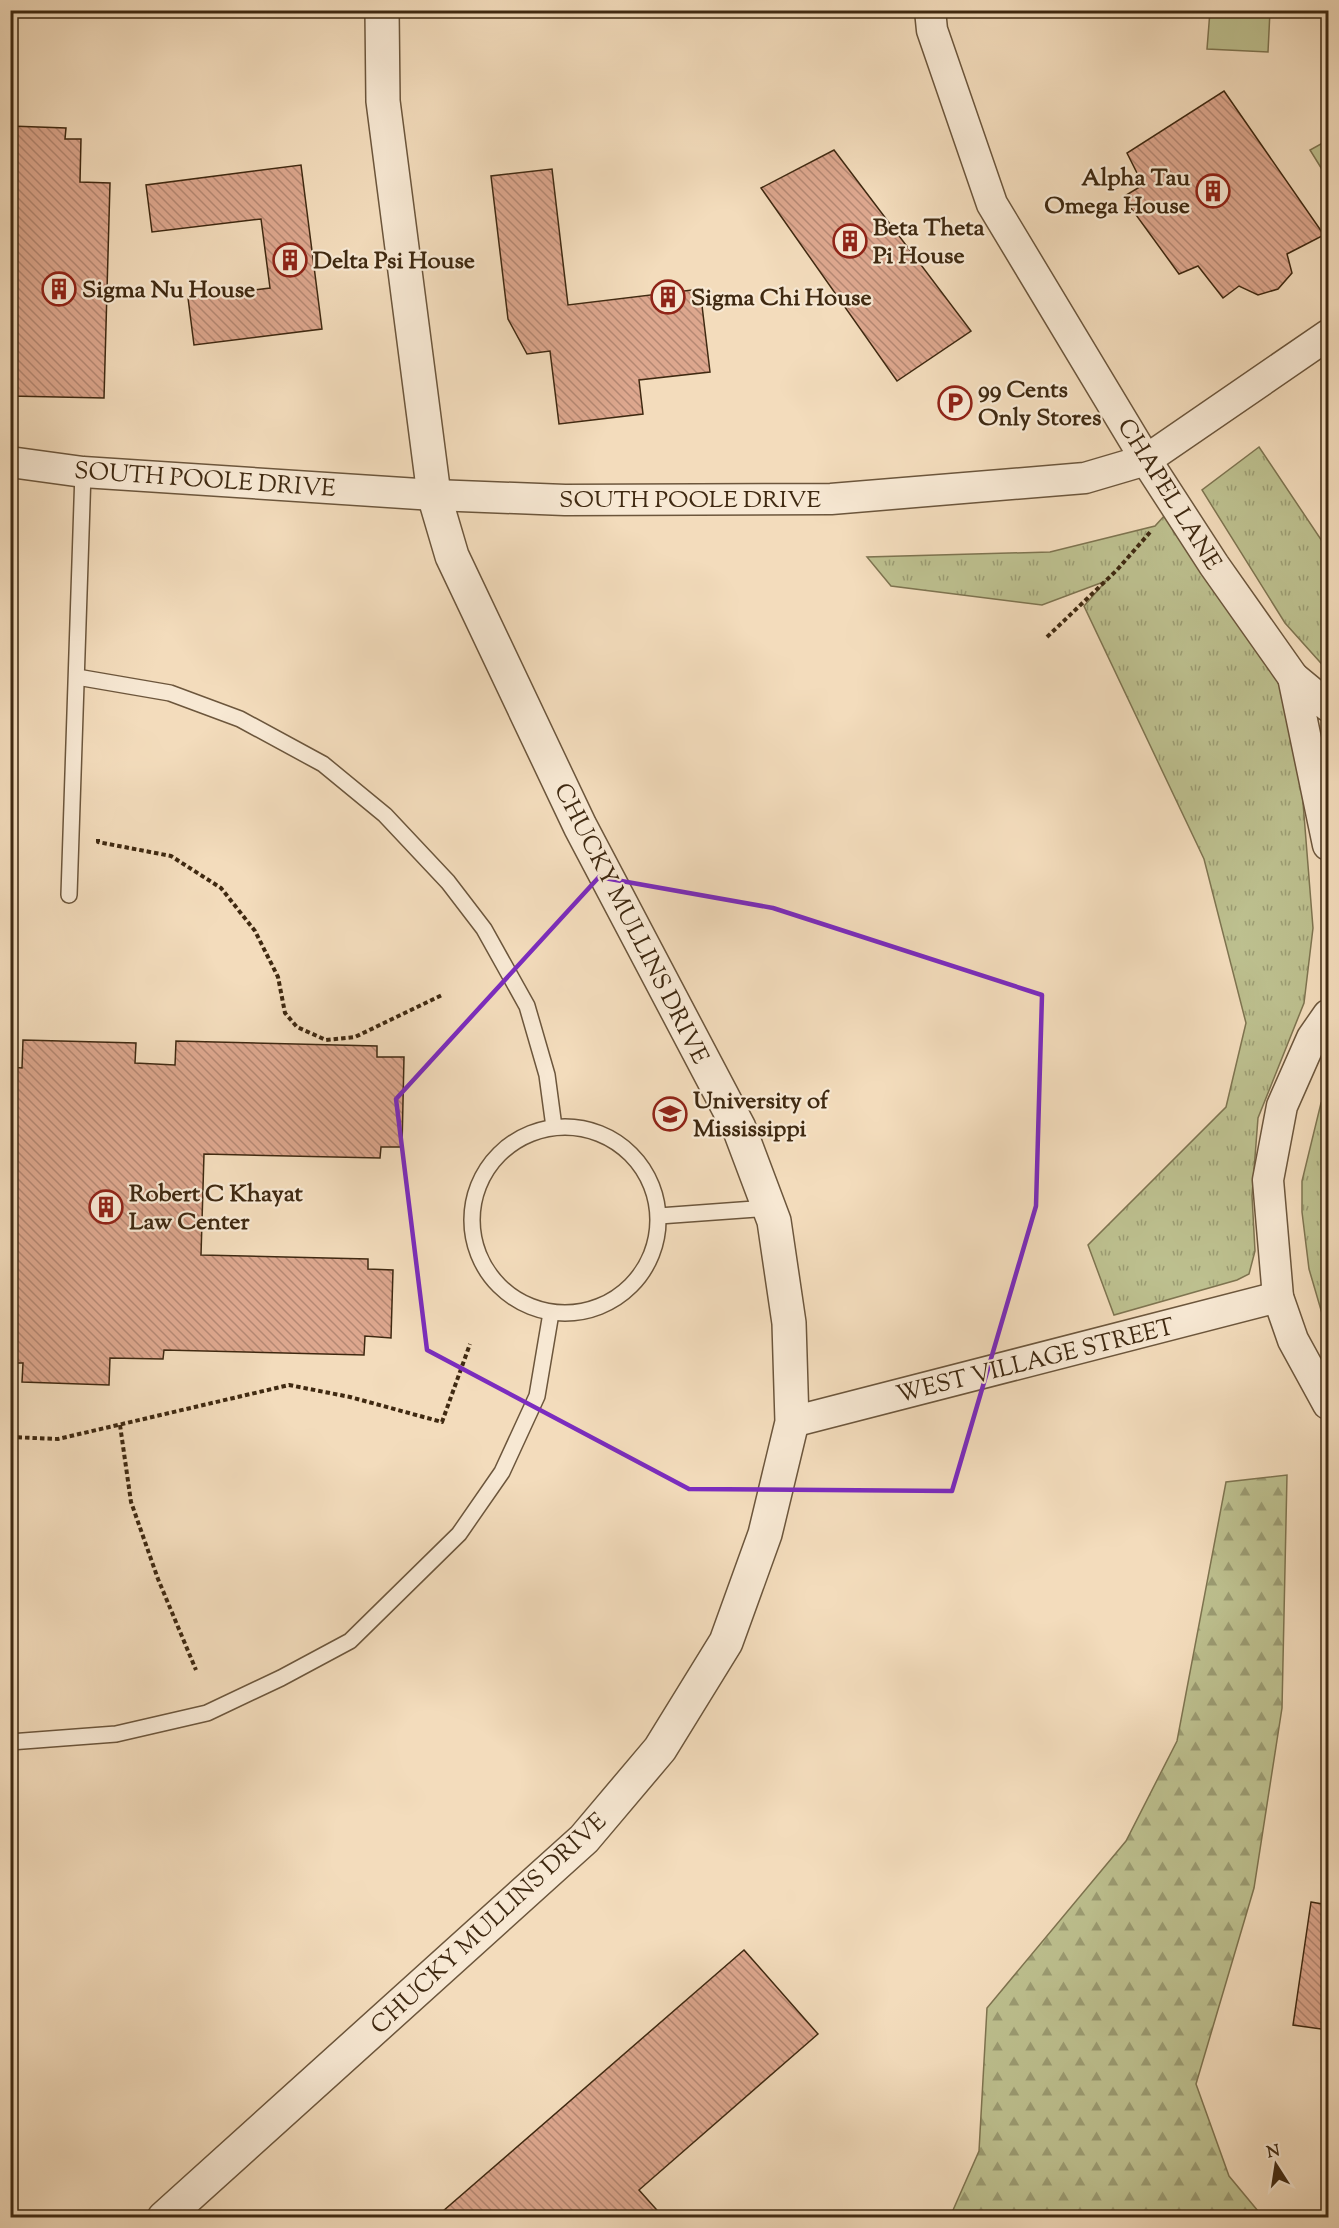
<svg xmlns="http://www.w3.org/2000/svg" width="1339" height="2228" font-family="'Sorts Mill Goudy',serif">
  <defs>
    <pattern id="grass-tufts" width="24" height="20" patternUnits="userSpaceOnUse" patternTransform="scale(1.5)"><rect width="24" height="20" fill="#bdc08f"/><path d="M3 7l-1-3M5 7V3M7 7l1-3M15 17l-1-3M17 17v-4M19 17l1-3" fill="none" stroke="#9b9c73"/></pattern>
    <pattern id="forest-firs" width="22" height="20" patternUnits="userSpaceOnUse" patternTransform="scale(1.5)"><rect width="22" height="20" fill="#bdc08f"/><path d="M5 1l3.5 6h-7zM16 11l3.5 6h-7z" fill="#9b9c73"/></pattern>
    <pattern id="building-back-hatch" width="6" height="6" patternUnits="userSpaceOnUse" patternTransform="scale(1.5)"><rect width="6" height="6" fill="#dda78e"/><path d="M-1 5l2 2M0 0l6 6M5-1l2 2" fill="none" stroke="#b58873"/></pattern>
  </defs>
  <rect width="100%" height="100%" fill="#f3dcbc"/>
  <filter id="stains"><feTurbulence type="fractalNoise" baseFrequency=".00333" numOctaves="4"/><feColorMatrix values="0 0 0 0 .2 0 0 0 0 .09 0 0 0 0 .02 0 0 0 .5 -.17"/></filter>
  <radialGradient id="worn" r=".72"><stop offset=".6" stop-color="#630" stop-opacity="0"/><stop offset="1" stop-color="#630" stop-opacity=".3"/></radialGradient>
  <g fill="url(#grass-tufts)" stroke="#7e7450" stroke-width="1.5">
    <path d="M1259 447 1328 550V671L1285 623 1202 490Z"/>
    <path d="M1175 504 1293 677 1313 928 1304 1003 1258 1118 1252 1196 1255 1251 1249 1274 1237 1280 1114 1315 1088 1245 1226 1107 1246 1023 1204 859 1084 606 1106 581 1042 605 891 586 867 557 1050 552 1155 526Z"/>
    <path d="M1328 1091V1334L1309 1269 1302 1212V1181L1321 1103Z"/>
  </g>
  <path fill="url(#forest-firs)" stroke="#7e7450" stroke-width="1.5" d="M1287 1475 1282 1708 1254 1888 1196 2084 1229 2176 1263 2217H950L979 2151 987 2008 1126 1841 1177 1741 1226 1482Z"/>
  <g fill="#bdc08f" stroke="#7e7450" stroke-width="1.5">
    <path d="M1210 11H1270L1268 52 1207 49Z"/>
    <path d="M1328 140V179L1310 150Z"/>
  </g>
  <g fill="url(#building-back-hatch)" stroke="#3f2911" stroke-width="1.5">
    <path d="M1282 10H1328V15L1282 12Z"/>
    <path d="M1224 91 1324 235 1287 254 1292 273 1278 289 1258 295 1239 286 1223 298 1198 266 1179 274 1123 197 1143 185 1127 153Z"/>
    <path d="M10 126 66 128 65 139H81L80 182 110 183 104 398 10 396Z"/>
    <path d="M834 150 971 331 897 381 761 188Z"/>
    <path d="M301 165 322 329 194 345 188 298 270 288 261 219 152 232 146 185Z"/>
    <path d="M552 169 568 305 700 289 710 372 639 380 643 414 559 424 550 351 527 354 508 319 491 176Z"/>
    <path d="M23 1040 136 1043 135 1063 175 1065 176 1041 377 1046V1057H404L402 1147H381L380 1158 204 1154 201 1255 368 1259V1269L393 1270 391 1338 365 1336 364 1355 164 1350 163 1359 110 1358 109 1385 22 1382 23 1363H10V1067L22 1068Z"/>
    <path d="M1311 1902 1328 1905V2030L1293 2025Z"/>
    <path d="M744 1950 818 2034 639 2190 664 2218H435Z"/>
  </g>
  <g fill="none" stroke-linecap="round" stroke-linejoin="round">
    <defs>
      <g id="service">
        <path d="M77 677 170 693 240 719 323 764 385 815 448 882 484 929 527 1006 547 1075 554 1127"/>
        <path d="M69 895 83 472"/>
        <circle cx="565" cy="1220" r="93"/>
        <path d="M659 1216 769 1208"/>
        <path d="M10 1742 116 1734 207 1713 281 1678 350 1641 459 1534 502 1472 537 1396 551 1313"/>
      </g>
      <g id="minor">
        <path d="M930 10 932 30 992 204 1146 460 1214 565 1293 677"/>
        <path d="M10 462 83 472 434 495 565 500 831 499 1085 478 1146 460 1328 335"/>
        <path d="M1328 706 1293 677 1328 845"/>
        <path d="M1328 1015 1312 1038 1282 1106 1268 1180 1278 1297 1293 1340 1328 1404"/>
        <path d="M792 1422 1278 1297"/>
      </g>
      <path id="tertiary" d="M164 2218 584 1839 660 1749 726 1642 765 1534 792 1422 789 1323 774 1221 739 1128 580 826 452 556 434 495 383 101 382 10"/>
    </defs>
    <use href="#service" stroke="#6c563c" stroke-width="18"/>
    <use href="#minor" stroke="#6c563c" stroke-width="33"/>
    <use href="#tertiary" stroke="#6c563c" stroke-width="36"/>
    <g stroke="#3f2911" stroke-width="4" stroke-dasharray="4.5 3" stroke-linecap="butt">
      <path d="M1047 637 1117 570 1152 530"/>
      <path d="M98 839V842L171 856 221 888 255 931 278 977 285 1013 297 1027 326 1040 355 1037 442 995"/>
      <path d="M120 1425 131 1502 158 1579 196 1670"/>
      <path d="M10 1437 58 1439 289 1385 350 1397 442 1422 470 1344"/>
    </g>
    <use href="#service" stroke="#f7e8d3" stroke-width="15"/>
    <use href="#minor" stroke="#f7e8d3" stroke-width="30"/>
    <use href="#tertiary" stroke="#f7e8d3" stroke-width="33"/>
  </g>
  <path fill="none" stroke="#7b2cbf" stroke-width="4.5" stroke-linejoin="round" d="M599 877 773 908 1042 995 1036 1206 952 1491 689 1489 427 1350 396 1099Z"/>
  <defs>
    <symbol id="building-ring" viewBox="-11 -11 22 22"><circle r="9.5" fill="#f7e8d3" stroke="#8f2418" stroke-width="1.5"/><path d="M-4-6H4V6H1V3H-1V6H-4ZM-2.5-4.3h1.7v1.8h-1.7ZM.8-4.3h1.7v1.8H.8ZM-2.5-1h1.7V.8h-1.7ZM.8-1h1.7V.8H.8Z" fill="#8f2418"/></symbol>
    <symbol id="parking-ring" viewBox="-11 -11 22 22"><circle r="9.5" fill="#f7e8d3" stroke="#8f2418" stroke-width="1.5"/><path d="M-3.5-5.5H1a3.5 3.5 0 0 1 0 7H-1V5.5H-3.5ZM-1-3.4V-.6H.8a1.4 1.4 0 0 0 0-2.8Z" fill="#8f2418"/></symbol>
    <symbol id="university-ring" viewBox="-11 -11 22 22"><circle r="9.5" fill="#f7e8d3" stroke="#8f2418" stroke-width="1.5"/><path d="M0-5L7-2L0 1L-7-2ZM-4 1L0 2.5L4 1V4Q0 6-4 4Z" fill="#8f2418"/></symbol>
  </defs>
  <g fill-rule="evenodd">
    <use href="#building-ring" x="1194" y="172" width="38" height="38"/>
    <use href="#building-ring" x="831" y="222" width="38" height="38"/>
    <use href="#building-ring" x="271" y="241" width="38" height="38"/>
    <use href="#building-ring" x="40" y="270" width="38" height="38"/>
    <use href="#building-ring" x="649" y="278" width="38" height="38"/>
    <use href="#parking-ring" x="936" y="384" width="38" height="38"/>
    <use href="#university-ring" x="651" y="1095" width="38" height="38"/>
    <use href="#building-ring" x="87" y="1188" width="38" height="38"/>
  </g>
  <g text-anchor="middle" stroke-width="4.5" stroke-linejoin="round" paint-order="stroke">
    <g font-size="24" font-weight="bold" fill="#3f2911" stroke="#f7e8d3" text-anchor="start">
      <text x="1190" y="185" text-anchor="end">Alpha Tau<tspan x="1190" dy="28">Omega House</tspan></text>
      <text x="873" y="235">Beta Theta<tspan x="873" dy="28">Pi House</tspan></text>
      <text x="313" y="268">Delta Psi House</text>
      <text x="82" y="297">Sigma Nu House</text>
      <text x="691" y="305">Sigma Chi House</text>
      <text x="978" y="397">99 Cents<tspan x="978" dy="28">Only Stores</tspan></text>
      <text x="693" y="1108">University of<tspan x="693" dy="28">Mississippi</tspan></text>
      <text x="129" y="1201">Robert C Khayat<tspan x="129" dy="28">Law Center</tspan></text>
    </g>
    <g font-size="24" fill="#3f2911" stroke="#f7e8d3">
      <text transform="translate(205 479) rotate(4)" y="8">SOUTH POOLE DRIVE</text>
      <text transform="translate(1170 494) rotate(58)" y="8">CHAPEL LANE</text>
      <text x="690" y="507">SOUTH POOLE DRIVE</text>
      <text transform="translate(632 923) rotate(63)" y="8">CHUCKY MULLINS DRIVE</text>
      <text transform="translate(1035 1360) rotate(-14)" y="8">WEST VILLAGE STREET</text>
      <text transform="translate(488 1923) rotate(-43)" y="8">CHUCKY MULLINS DRIVE</text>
    </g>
  </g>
  <rect width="1339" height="2228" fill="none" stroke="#f3dcbc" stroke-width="36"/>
  <rect x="12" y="12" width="1315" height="2204" fill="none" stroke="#3f2911" stroke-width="3"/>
  <rect x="18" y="18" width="1303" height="2192" fill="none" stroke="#3f2911" stroke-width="1.5"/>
  <g transform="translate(1276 2165) rotate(348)" stroke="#f7e8d3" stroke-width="4.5" paint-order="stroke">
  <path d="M0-4.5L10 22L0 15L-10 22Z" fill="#3f2911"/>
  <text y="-9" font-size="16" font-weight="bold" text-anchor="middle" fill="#3f2911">N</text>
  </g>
  <rect width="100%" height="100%" filter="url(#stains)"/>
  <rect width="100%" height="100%" fill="url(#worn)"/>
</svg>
